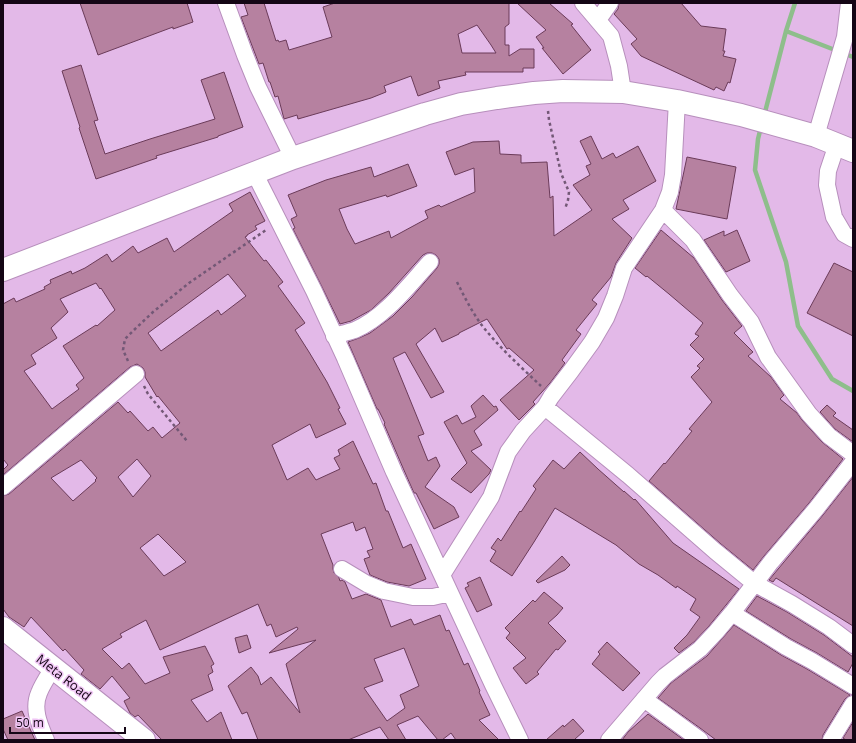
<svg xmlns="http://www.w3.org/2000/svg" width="856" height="743" font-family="'Open Sans',sans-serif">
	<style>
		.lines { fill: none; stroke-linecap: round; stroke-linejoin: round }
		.stream { stroke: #8ebe8b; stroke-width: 4.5 }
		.building { fill: #b681a0; stroke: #6b3b59; fill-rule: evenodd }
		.street-casing { stroke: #b78fbc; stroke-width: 18 }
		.secondary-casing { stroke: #b78fbc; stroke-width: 24 }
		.path { stroke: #735876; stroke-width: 2.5; stroke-dasharray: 3 3; stroke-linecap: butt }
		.street { stroke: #fff; stroke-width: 16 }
		.secondary { stroke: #fff; stroke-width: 22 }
		.labels { text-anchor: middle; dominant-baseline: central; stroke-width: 3; stroke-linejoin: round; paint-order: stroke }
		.street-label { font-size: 13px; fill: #140615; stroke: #f0c6f5 }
	</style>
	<rect width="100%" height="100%" fill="#e3b9e8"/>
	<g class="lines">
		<path class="stream" d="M786,31L853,57
			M764,116L786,31L795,3
			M761,127L758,139L755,170L786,262L798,326L832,379L853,391"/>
	</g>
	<path class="building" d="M80,3H187L193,22L173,29V27L98,55Z
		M244,3H264L276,41L278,40L279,42L286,40L289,50L332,37L323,7L335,3H509V24L505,27V45H509V56L520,49H534V68H523V72H465L466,75L438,81L440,88L418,96L411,76L384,86L386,92L371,98L298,119L297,115L284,119L278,96L275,97L270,82H269L263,63L259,64L241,17L248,15ZM477,25L491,45L496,53H462L458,34Z
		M517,3H549L573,24L571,25L591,50L563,74L542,48H544L536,37L546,30Z
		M619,3H681L701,26L726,29L723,51H725L723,56L736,59L730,83L728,82L724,91L716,87L714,90L641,56L631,44L637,39L614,14L618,9Z
		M81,65L98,120L94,121L105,154L150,139L215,119L201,80L224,72L243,127L218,136V137L156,156L157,158L96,179L79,128L80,127L62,71Z
		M591,136L602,159L613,153L616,158L638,146L656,181L623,200L629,209L612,219L632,238L616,263L611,277L592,300L597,304L576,330L581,334L562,360L565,363L550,383L533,402L535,404L519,420L500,400L534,370L509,348L507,349L487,319L459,333V334L442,342L435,328L416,344L444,392L431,398L405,352L393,358L424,434L418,436L428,461L436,457L440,466L425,487L454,507L459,517L434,529L416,493H414L403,468L384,424L385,423L378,409H377L348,342L359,338L370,333L393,316L412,297L437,268L439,264V259L436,255L432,253H427L423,255L389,293L371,310L351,321L340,324L322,287L293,229L295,228L291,219L297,216L288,195L326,180L371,167L374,177L408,164L417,186L387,197L386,195L339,209L347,229L355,244L389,231L391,238L428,218L425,211L439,205L441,207L475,192L474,168L455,175L446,152L473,142L499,141L500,154L521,155V163L547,162L550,198L553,196L554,236L592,210L573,185L590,175L586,166L591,164L580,141Z
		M687,157L736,167L727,219L676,209Z
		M250,192L265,221L255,226L257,229L247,235V236L245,237L264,261L266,260L283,282L278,286L305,323L295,330L309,352L327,382L340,408L338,409L346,424L316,438L310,424L272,445L287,480L308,468L316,480L340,469L334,458L340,455L338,450L353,441L373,484L376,483L386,511H388L403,548L411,544L426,579L409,586L387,582L370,575L364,559L370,557L367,551L373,549L365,527L356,531L353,522L321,534L333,565V569L334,573L339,578L340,581L342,580L345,582L352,599L366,594L381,600L391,627L411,619L414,625L440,615L446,631L449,630L464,665L468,663L480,691L479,692L490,715L479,720L499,740H456L451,733L442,740H438L418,716L397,725L406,740H389L380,727L348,740H258L247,712L242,714L228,686L251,667L258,676L261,685L271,677L300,713L286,664L316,640L269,653L298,629L297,627L276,637L271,624L267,626L258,604L160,650L146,620L120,634L122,637L102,649L122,669L129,663L145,684L170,673L163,657L205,646L214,664L211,666L213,672L208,675L213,690L191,700L207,722L221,712L232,740H162L138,715L135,717L130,713L124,701L130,698L112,676L100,689L81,674L84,670L65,649L63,651L31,617L24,627L9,617L3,609V496L9,494L118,402L128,413L130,411L148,431L153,427L162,438L180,423L158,396L157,397L145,377V372L143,368L137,364L130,367L3,475V470L8,465L3,459V304L14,298L16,302L45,289L44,287L51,283L50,280L71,271L72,274L85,268L107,254L112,262L133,246L138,253L167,238L174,252L233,211L229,204ZM228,274L246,296L221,315L218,310L161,351L148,333ZM96,283L100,289L101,288L115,310L97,326L96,325L63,346L84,378L76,385L79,389L52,409L24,371L36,364L31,355L57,338L51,328L68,312L60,299ZM137,459L151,476L133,497L118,477ZM81,460L97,478L95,480L96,481L73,501L51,478ZM158,534L186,562L164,576L140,548ZM404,648L419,686L400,695L405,708L387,721L364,688L383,681L374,659Z
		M661,230L694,258L722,300L742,326L734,333L753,352L748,356L771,377L784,395L780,399L797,413L802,420L822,442L843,459L809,503L764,556L753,570L721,544L649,481L664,463L665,464L692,431L689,429L712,402L691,377L700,368L697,366L704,359L690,345L699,336L695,334L703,323L669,294L647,276L646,277L635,268Z
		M737,230L750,261L726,272L704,240L724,231V236Z
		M834,263L853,272V336L807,313Z
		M483,395L494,407L496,406L498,410L474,431L482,445L471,451L491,470L489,474L471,493L451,479L467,463L444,422L457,415L462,424L476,417L471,406Z
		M827,405L836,413L833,416L853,430V442L835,429L820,412Z
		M580,452L598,469L624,492V491L634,500L635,499L673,543L739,589L709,626L694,642L679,653L674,648L687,635L700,617L690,610L696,599L677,586L676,588L658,575L639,564L616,545L555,508L534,542L512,576L490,561L496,551L491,548L498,538L501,541L520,511L521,512L536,489L533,486L553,460L564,469Z
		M853,477V626L776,578L773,582L769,580L823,515Z
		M562,556L570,565L565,570L538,583L536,581Z
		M480,577L492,605L477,612L465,588L469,586L467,583Z
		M544,592L563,608L557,615L548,623L566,641L558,650L556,649L537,672L539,674L526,684L513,668L526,658L506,638L510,633L505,628L533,600L535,602Z
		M757,596L787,612L824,635L853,657V663L848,672L817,653L791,639L746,611Z
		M734,625L781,655L807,669L850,695L845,699L823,735L822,740H716L700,728L658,698L671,683L707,656Z
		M247,635L251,648L239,653L235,638Z
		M607,642L640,673L623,691L592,664L600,654L598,652Z
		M22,711L35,740H8L3,729V719Z
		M648,714L684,740H622L628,732Z
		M573,719L584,731L575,739V740H546L563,725L564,727Z
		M853,722V740H846L843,738Z"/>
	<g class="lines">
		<defs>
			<path id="street" d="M226,3L245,55L258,87L293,158
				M583,3L611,36L619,66L623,92
				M598,20L610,3
				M816,136L845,37L849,3
				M837,144L828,171L827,185L834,217L844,234L853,239
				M254,172L314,291L345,358L394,472L493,685L520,740
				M663,210L693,240L730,295L751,322L768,357L809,414L829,436L853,454
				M334,336C341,334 349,332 355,330C385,317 409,285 430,262
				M545,407L628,475L715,551L754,583L792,604L829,627L853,645
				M3,487L136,374
				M342,569L367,584L384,591L413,597H433L450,593
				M442,575L491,497L508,452L523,431L545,407L551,397L571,371L592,342L606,318L615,296L624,268L663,210L670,192L673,175L677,101
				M732,613L786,647L812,661L853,686
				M644,699L700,740
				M46,740C40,726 32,709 39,693C42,685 48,676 53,668
				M609,740L658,683L665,676L700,649L716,632L732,613L771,562L816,509L853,462
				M831,740L853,704"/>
			<path id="secondary" d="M3,270L293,158L425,114L461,104L497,98L534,93L563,91L623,92L677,101L741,115L816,136L853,151
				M3,628L144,740"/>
		</defs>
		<use href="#street" class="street-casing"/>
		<use href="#secondary" class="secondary-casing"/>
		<path class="path" d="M548,111L549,120L561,173L569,192L568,200L565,209
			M457,282C465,298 473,314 484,328C501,349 522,368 541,386
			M128,361L123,350L125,339L135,329L153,312L189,283L266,230
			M144,386L148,394L187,441"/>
		<use href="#street" class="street"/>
		<use href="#secondary" class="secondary"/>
	</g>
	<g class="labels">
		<g class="street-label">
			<text transform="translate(64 677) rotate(38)">Meta Road</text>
		</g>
	</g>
	<rect width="856" height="743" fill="none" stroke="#140615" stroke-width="8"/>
	<path d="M10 727v6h115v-6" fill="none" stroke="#140615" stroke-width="2"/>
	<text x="16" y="727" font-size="12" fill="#140615" stroke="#f0c6f5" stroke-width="3" paint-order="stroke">50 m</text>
</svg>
